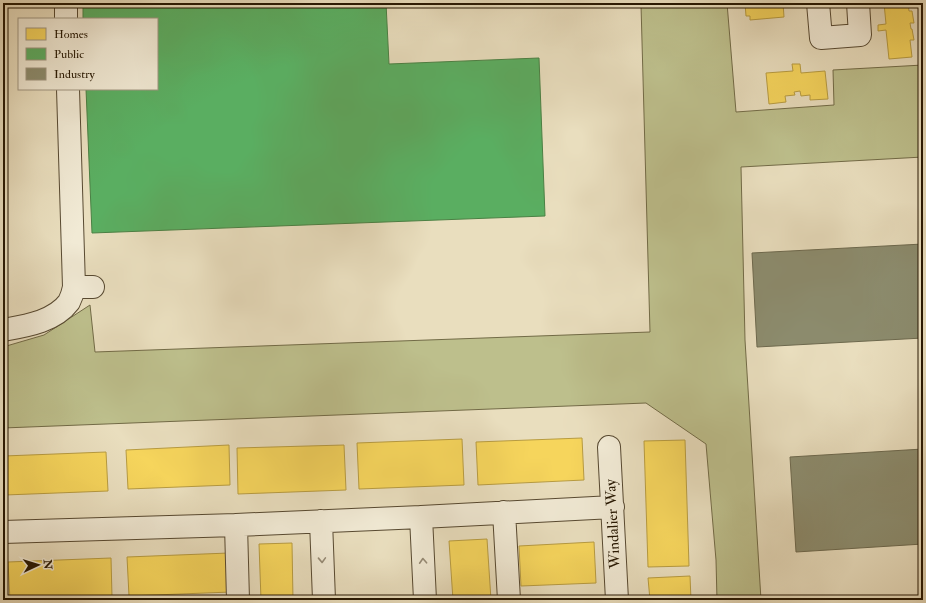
<svg xmlns="http://www.w3.org/2000/svg" width="926" height="603" font-family="'IM FELL Double Pica',serif">
	<style>
		.green { fill: #bdbf8c; stroke: #726b47 }
		.homes { fill: #f6d55c; stroke: #b89c41 }
		.public { fill: #5aae61; stroke: #4a8144 }
		.industry { fill: #8c8c6e; stroke: #6d694e }
		.lines { fill: none; stroke-linecap: round; stroke-linejoin: round }
		.minor-casing { stroke: #574931; stroke-width: 24 }
		.minor { stroke: #f1ead5; stroke-width: 22 }
		.oneway { stroke: #968b76 }
		.labels { text-anchor: middle; dominant-baseline: central; stroke-width: 4; stroke-linejoin: round; paint-order: stroke }
		.street-label { font-size: 15px; fill: #261702; stroke: #f1ead5 }
	</style>
	<rect width="100%" height="100%" fill="#e9debe"/>
	<filter id="stains"><feTurbulence type="fractalNoise" baseFrequency=".005" numOctaves="4"/><feColorMatrix values="0 0 0 0 .2 0 0 0 0 .09 0 0 0 0 .02 0 0 0 .5 -.17"/></filter>
	<radialGradient id="worn" r=".72"><stop offset=".6" stop-color="#630" stop-opacity="0"/><stop offset="1" stop-color="#630" stop-opacity=".3"/></radialGradient>
	<path class="green" d="M640,3H727L736,112L834,105L833,70L923,65V157L741,167L745,340L761,600H717L716,560L706,444L646,403L3,428V347L44,335L90,305L95,352L650,332L641,5Z"/>
	<path class="homes" d="M745,3H783L784,17L750,20V16H746Z
		M884,3H908L909,11H912L914,23H910L911,29H912L914,40H910L912,57L889,59L886,30L878,31V25L886,24Z
		M792,64H800L801,73L825,71L828,99L810,100V95L801,96L800,91L794,92L795,95L785,96L786,102L769,104L766,73L793,71Z
		M582,438L584,480L478,485L476,442Z
		M462,439L464,485L359,489L357,443Z
		M685,440L689,566L648,567L644,441Z
		M229,445L230,485L128,489L126,450Z
		M344,445L346,490L238,494L237,448Z
		M106,452L108,491L5,495L4,456Z
		M487,539L491,600H453L449,541Z
		M594,542L596,583L521,586L519,546Z
		M292,543L293,600H261L259,544Z
		M229,553L231,592L129,596L127,557Z
		M111,558L112,597L51,600H10L8,562Z
		M690,576L691,600H650L648,578Z"/>
	<path class="public" d="M83,3H386L389,64L539,58L545,216L92,233L86,89H157V19H83Z"/>
	<path class="industry" d="M923,244V338L757,347L752,253Z
		M923,449V544L796,552L790,457Z"/>
	<g class="lines">
		<defs>
			<path id="minor" d="M66,3V19
				M818,3L821,38L860,35L858,3
				M74,287H93
				M3,330C25,326 54,322 69,302C71,298 73,292 74,287L68,89
				M609,447L617,600
				M504,512L509,600
				M421,517L425,600
				M321,521L324,600
				M236,525L421,517L613,507
				M3,532L236,525L238,600"/>
		</defs>
		<use href="#minor" class="minor-casing"/>
		<use href="#minor" class="minor"/>
	</g>
	<defs><path id="oneway-chevron" d="M-2-3.5L2.5 0L-2 3.5" fill="none" stroke-width="1.6" stroke-linecap="round" stroke-linejoin="round"/></defs>
	<g class="oneway">
		<use href="#oneway-chevron" transform="translate(322 560) rotate(88)"/>
		<use href="#oneway-chevron" transform="translate(423 561) rotate(-93)"/>
	</g>
	<g class="labels">
		<g class="street-label">
			<text transform="translate(613 524) rotate(-93)">Windalier Way</text>
		</g>
	</g>
	<rect width="926" height="603" fill="none" stroke="#e9debe" stroke-width="16"/>
	<rect x="4" y="4" width="918" height="595" fill="none" stroke="#261702" stroke-width="2"/>
	<rect x="8" y="8" width="910" height="587" fill="none" stroke="#261702"/>
	<rect x="18" y="18" width="140" height="72" fill="#f1ead5" stroke="#a09681"/>
	<rect x="26" y="28" width="20" height="12" fill="#f6d55c" stroke="#a09681"/>
	<text x="54" y="38" font-size="12" fill="#261702">Homes</text>
	<rect x="26" y="48" width="20" height="12" fill="#5aae61" stroke="#a09681"/>
	<text x="54" y="58" font-size="12" fill="#261702">Public</text>
	<rect x="26" y="68" width="20" height="12" fill="#8c8c6e" stroke="#a09681"/>
	<text x="54" y="78" font-size="12" fill="#261702">Industry</text>
	<g transform="translate(38 565) rotate(86)" stroke="#f1ead5" stroke-width="3" paint-order="stroke">
	<path d="M0-3L7 15L0 10L-7 15Z" fill="#261702"/>
	<text y="-6" font-size="11" font-weight="bold" text-anchor="middle" fill="#261702">N</text>
	</g>
	<rect width="100%" height="100%" filter="url(#stains)"/>
	<rect width="100%" height="100%" fill="url(#worn)"/>
</svg>
